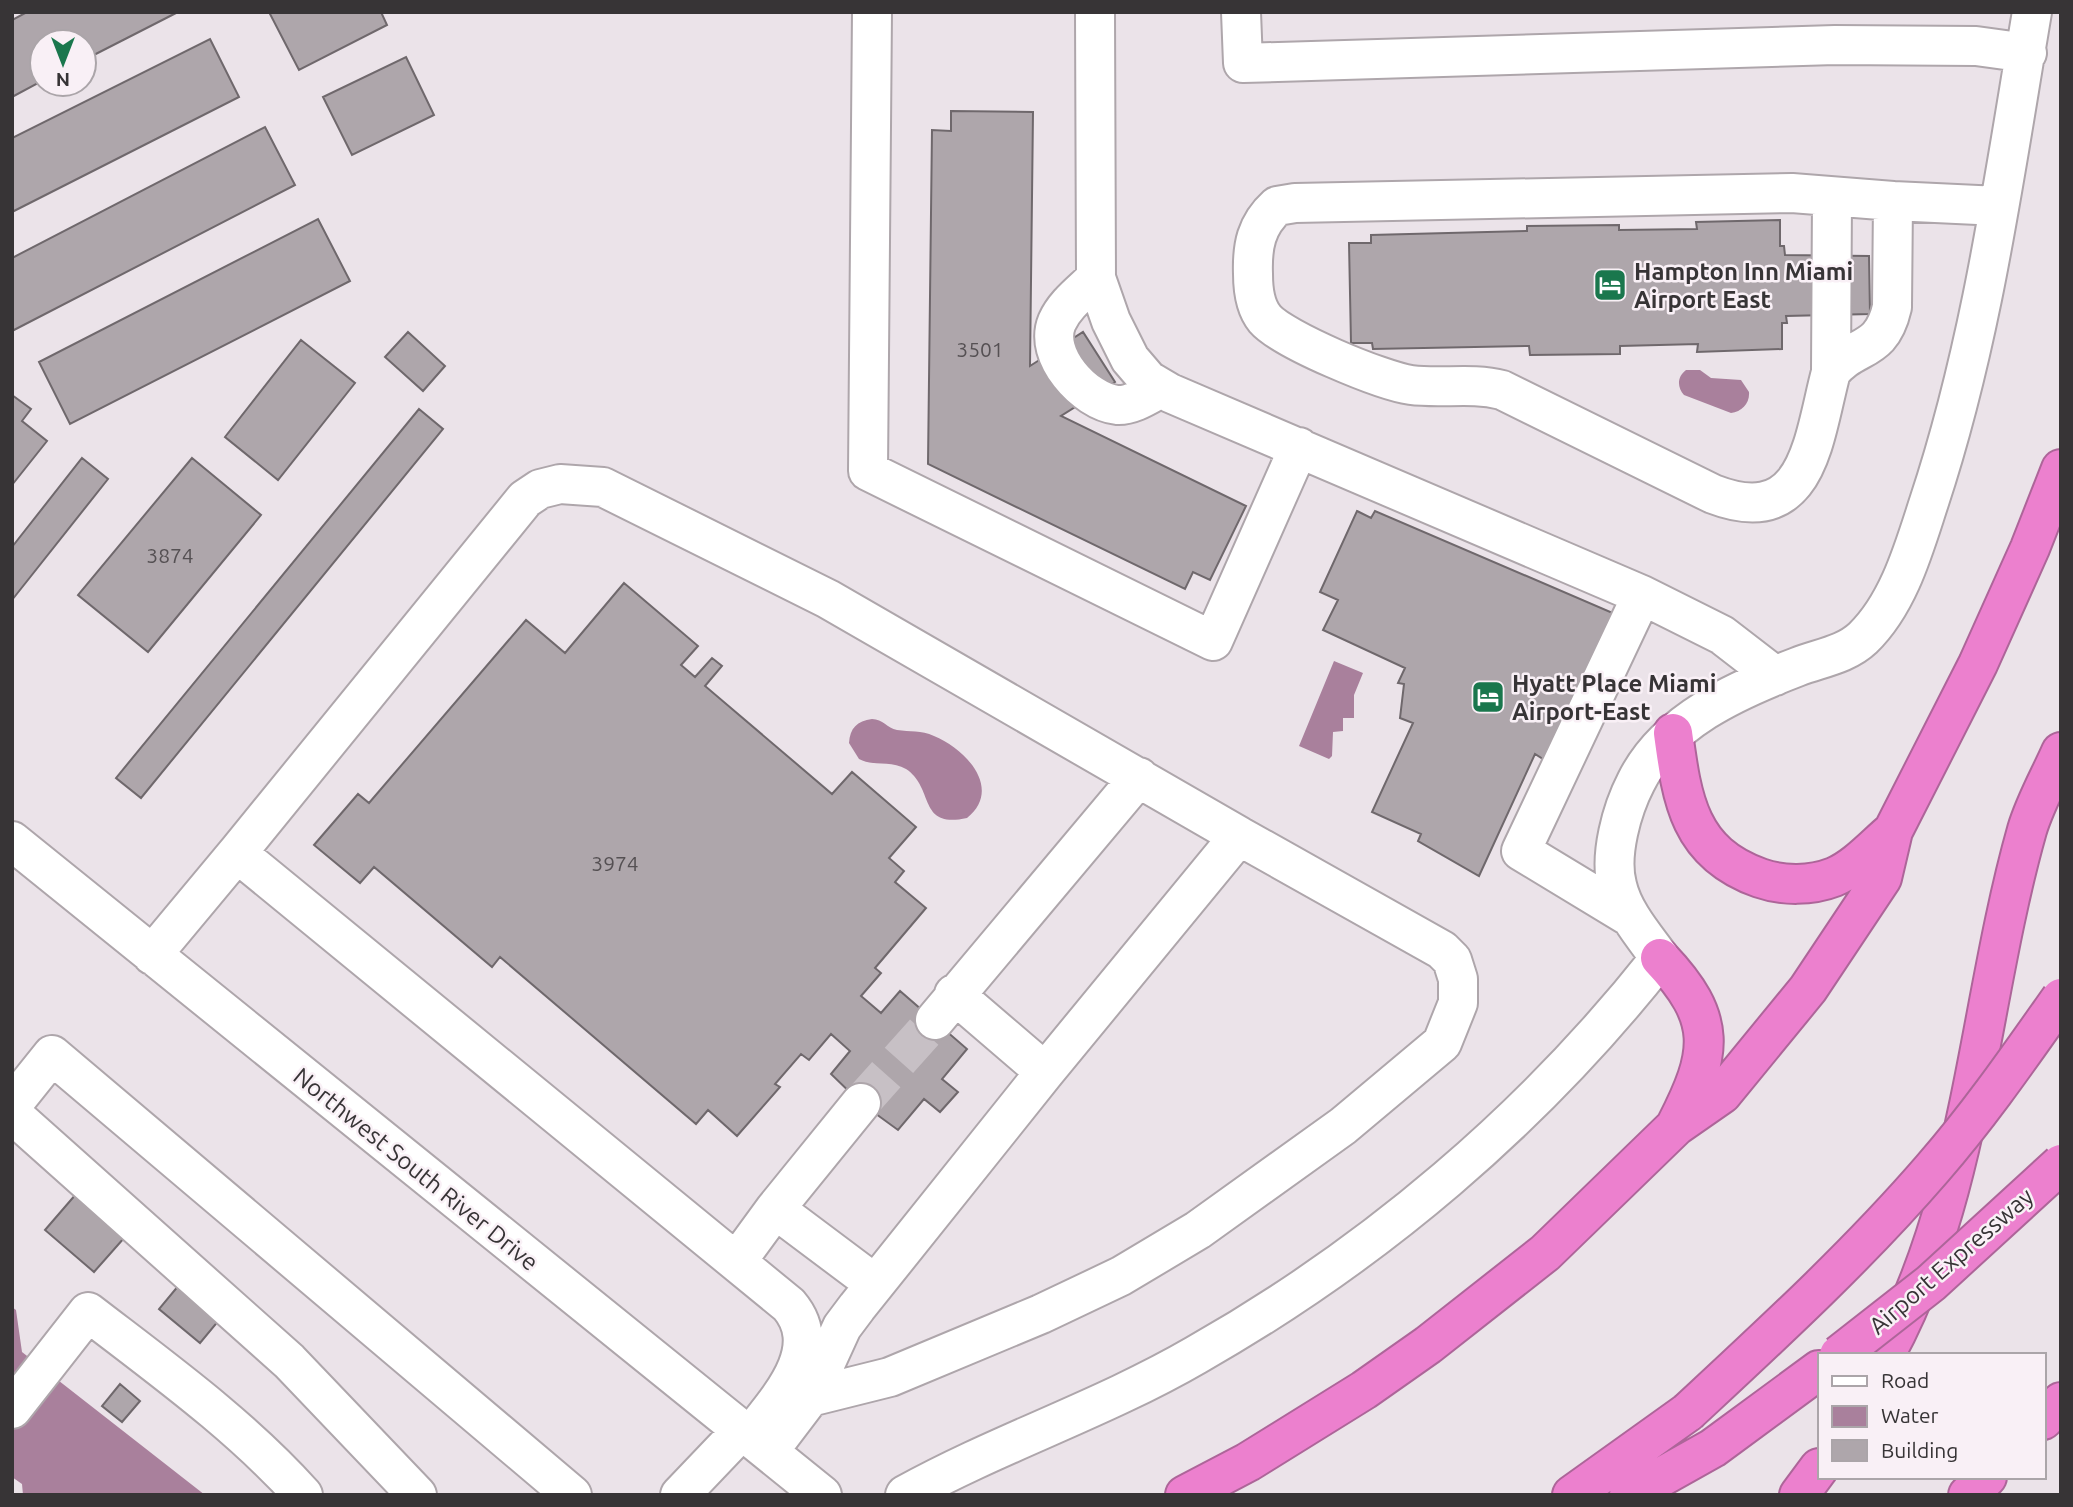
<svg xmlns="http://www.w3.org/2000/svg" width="2073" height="1507" font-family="Ubuntu,sans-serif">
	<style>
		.water { fill: #a9809c }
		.building { fill: #aea6ab; stroke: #6f686c; stroke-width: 2 }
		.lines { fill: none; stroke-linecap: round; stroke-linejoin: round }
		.minor-tunnel { stroke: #c7c0c5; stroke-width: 38; stroke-dasharray: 38 19; stroke-linecap: butt }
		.minor-casing { stroke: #aea6ab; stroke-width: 42 }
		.highway-casing { stroke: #ad6599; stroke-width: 42 }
		.minor { stroke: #fff; stroke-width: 38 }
		.highway { stroke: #ec80ce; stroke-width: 38 }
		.highway-bridge-casing { stroke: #ad6599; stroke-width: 42; stroke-linecap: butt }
		.highway-bridge { stroke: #ec80ce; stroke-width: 38 }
		.labels { text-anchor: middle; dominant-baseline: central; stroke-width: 5; stroke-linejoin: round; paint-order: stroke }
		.number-label { font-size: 21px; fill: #555053 }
		.poi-label { font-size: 24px; font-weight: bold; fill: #373436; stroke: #f9f0f6; text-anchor: start }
		.street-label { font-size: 24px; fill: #373436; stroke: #f9f0f6 }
	</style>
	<rect width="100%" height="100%" fill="#ebe3e9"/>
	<path class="water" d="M1686,370H1700L1711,378L1741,380L1749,392C1750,403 1742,412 1731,413L1684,395C1677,387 1677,377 1686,370Z
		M1334,661L1363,673L1354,695V718H1343V731L1333,732L1332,756L1329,759L1299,746Z
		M872,719C883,719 887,728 897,730C910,732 921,730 934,736C966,749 1003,789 967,818C917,829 935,788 906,769C891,760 873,767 859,759L849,743C850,728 857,721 872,719Z
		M12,1307L16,1310L22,1352L205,1495H23L22,1484L12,1477Z"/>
	<path class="building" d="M27,12H178L84,60V42H42V81L12,97V20Z
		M269,12H381L387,25L299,70Z
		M210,39L239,97L12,212V138Z
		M406,57L434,115L352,155L323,97Z
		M951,111L1033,112L1030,366L1083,332L1115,382L1061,416L1246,506L1210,580L1193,572L1185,589L928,464L932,130L951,131Z
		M265,127L295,185L12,331V258Z
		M318,219L350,281L70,424L39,362Z
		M1780,220V246H1784L1785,255L1869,256L1870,314L1786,316L1787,323H1782V349L1697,352L1698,344L1620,346V354L1530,355L1529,346L1373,349L1372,343H1351L1349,243H1371V235L1527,231V226L1619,225V230L1697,229L1696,222Z
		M408,332L445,366L423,391L385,357Z
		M301,340L355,383L278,480L225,437Z
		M12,395L31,409L22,421L47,441L12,485Z
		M419,409L443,429L141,798L116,778Z
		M82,458L108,479L12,600V547Z
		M192,458L261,515L148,652L78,595Z
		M1357,511L1371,518L1375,511L1615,614L1543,759L1535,754L1479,876L1418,841L1421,834L1372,812L1413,723L1400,718L1404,684L1398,683L1405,668L1323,630L1338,600L1320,592Z
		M624,583L698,646L681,665L695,677L712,658L722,666L705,686L832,794L852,772L916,827L889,858L904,871L895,882L926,908L875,968L881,973L861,996L881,1013L900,991L967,1049L942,1079L958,1092L940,1112L924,1099L898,1130L861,1103L831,1074L850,1051L831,1034L809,1060L801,1054L775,1084L780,1087L737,1136L708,1110L696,1124L500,957L492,967L374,867L360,883L314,845L358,794L369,803L526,620L565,653Z
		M83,1186L132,1229L94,1272L45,1230Z
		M179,1285L220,1319L200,1343L159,1309Z
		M120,1384L140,1401L122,1422L102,1406Z"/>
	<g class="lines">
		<path class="minor-tunnel" d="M861,1103L935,1020"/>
		<defs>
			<path id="minor" d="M872,12L868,471L1213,641L1299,447
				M1095,12L1096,278L1111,321L1130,359L1148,380L1170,393L1642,595L1722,635L1775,676
				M1241,12L1243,63L1835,45L1976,46L2027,53
				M1893,201L1792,193L1295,203L1277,206C1256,225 1252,246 1253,274C1253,289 1255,307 1265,319C1283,340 1382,381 1411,385C1442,389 1471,382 1502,390L1713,494C1809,531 1813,439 1831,372C1855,342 1881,355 1892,307L1893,201L1999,206
				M1096,278C1082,292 1065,304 1057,322C1043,355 1084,401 1117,405C1132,406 1148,395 1161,388
				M1831,372L1832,198
				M12,841L822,1495
				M1630,917L1521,851L1642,595
				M152,955L237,853
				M954,994L1045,1072
				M935,1020L1139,777
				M861,1103L775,1209L875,1284
				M12,1105L52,1055L572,1495
				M12,1114L289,1361L417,1495
				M737,1261L775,1209
				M810,1397L890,1377L1041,1314L1121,1276L1198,1230L1343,1126L1442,1043L1458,1003V979L1452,960L1442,950L1239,836
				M12,1409L88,1312C162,1369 240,1425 303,1495
				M750,1436C777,1401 827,1350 789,1305L237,853L525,499L540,489L560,484L603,487L828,599L1239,836L1045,1072L857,1307L842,1327L810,1397L769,1451
				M680,1495L742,1430
				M905,1495C999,1443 1103,1409 1196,1355C1374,1254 1533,1119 1660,958C1644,936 1623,912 1617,885C1609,855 1622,809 1636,782C1666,721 1737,690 1797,667C1820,658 1845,655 1863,638C1899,603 1914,548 1929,502C1982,342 2004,177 2032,12"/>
			<path id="highway" d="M1673,733C1682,800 1689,853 1760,878C1783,886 1811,886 1834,877C1856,868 1875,846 1893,831
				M1660,958C1718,1019 1713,1053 1676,1125
				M1885,1355C1973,1194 1978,1003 2027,830C2035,803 2050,777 2061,752
				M2043,1420L2061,1402
				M1185,1495L1248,1462L1364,1390L1428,1345L1545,1253L1676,1126L1722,1094L1808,989L1882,878L1893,831L1978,664L2030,548L2061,469
				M1572,1495L1688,1412
				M1629,1495L1713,1448L1819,1370
				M1799,1495L1819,1468
				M1968,1495L1987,1477"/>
		</defs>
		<use href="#minor" class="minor-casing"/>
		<use href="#highway" class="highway-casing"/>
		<use href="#minor" class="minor"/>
		<use href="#highway" class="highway"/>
		<defs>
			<path id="highway-bridge" d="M1839,1355L1931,1283L2061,1164
				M1688,1412C1773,1333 1858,1255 1933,1168C1980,1114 2020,1056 2061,998"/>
		</defs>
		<use href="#highway-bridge" class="highway-bridge-casing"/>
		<use href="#highway-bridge" class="highway-bridge"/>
	</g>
	<defs>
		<symbol id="hotel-square" viewBox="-11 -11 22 22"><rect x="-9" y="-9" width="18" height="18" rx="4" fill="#1a774d" stroke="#f9f0f6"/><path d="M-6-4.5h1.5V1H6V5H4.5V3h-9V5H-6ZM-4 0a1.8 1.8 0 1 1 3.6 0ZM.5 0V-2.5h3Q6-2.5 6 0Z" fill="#fff"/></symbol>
	</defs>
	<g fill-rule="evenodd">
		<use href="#hotel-square" x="1591" y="266" width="38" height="38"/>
		<use href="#hotel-square" x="1469" y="678" width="38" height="38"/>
	</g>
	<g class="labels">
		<g class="number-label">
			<text x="980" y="349">3501</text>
			<text x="170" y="555">3874</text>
			<text x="615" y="863">3974</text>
		</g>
		<g class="poi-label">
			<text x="1634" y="271">Hampton Inn Miami<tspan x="1634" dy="28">Airport East</tspan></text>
			<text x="1512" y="683">Hyatt Place Miami<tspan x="1512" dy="28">Airport-East</tspan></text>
		</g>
		<g class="street-label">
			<text transform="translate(416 1169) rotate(39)">Northwest South River Drive</text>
			<text transform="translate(1951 1261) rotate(-41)">Airport Expressway</text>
		</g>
	</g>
	<rect width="2073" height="1507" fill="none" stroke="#373436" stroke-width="28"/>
	<rect x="1818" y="1353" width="228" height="126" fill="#f9f0f6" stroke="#aba5a9" stroke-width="2"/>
	<rect x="1832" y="1376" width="35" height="10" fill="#ffffff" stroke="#aba5a9" stroke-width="2"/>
	<text x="1881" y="1388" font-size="21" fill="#373436">Road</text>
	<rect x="1832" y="1406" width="35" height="21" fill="#a9809c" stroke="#aba5a9" stroke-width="2"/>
	<text x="1881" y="1423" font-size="21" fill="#373436">Water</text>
	<rect x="1832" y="1440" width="35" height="21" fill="#aea6ab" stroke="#aba5a9" stroke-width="2"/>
	<text x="1881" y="1458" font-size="21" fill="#373436">Building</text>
	<g transform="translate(63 63) rotate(180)"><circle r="33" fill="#f9f0f6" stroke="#aba5a9" stroke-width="2"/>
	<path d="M0-5L12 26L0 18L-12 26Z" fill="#1a774d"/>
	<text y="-10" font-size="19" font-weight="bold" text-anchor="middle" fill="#373436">N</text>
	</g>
</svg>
